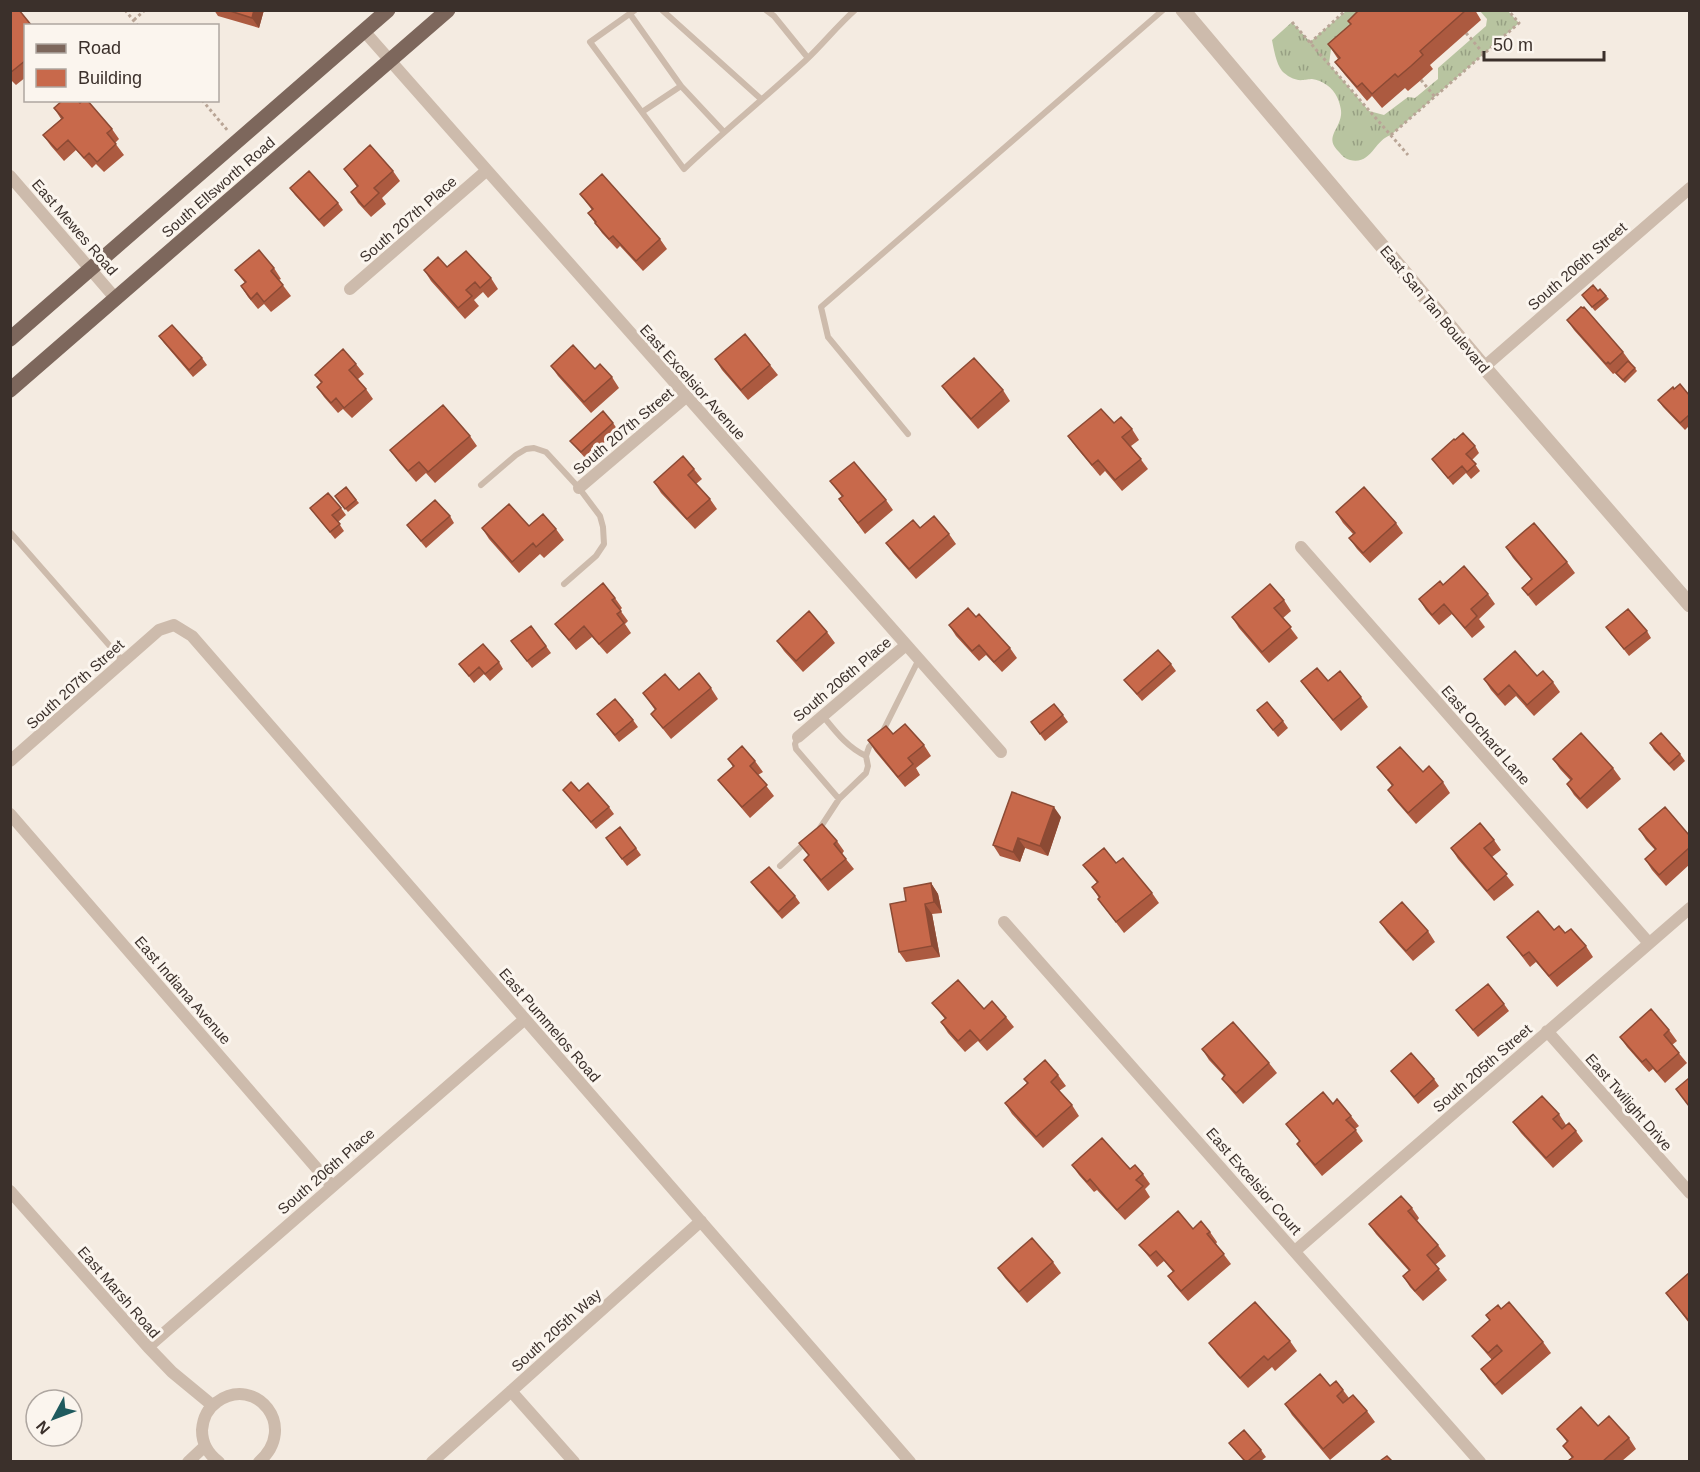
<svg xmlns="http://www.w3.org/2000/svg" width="1700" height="1472" font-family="Helvetica,sans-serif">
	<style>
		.grass { fill: url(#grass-tufts) }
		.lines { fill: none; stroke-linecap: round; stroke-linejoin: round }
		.path { stroke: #b9a596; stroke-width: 3; stroke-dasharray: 3 3; stroke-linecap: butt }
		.service { stroke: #cdbbac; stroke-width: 6 }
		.minor { stroke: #cdbbac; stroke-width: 12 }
		.tertiary { stroke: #cdbbac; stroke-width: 15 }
		.primary { stroke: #7d675c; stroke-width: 15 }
		.wall { fill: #ac5a40 }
		.shaded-wall { fill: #8c4a34 }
		.building { fill: #c8694b; stroke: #8c4a34; stroke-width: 1.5 }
		.labels { text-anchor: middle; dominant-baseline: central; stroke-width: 6; stroke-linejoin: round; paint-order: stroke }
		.street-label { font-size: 15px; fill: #3b302b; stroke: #fbf5ee }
	</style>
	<defs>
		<pattern id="grass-tufts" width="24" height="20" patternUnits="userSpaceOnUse" patternTransform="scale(1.5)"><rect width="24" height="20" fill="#b8c4a0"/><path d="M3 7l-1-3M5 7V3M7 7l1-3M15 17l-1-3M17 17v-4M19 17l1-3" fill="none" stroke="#97a083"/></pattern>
	</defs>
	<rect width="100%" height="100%" fill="#f4ebe1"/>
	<path class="grass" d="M1346,11H1364L1353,29L1331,49L1329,64L1369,111L1384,115L1408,97L1415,98L1438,79V68L1486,26L1487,19L1480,11H1508L1519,23L1391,135C1374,140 1372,165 1350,160C1346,159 1342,156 1339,152C1324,137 1339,131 1341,115C1342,110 1339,101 1337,97C1333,88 1322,80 1312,79C1310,79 1304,80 1303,80C1295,81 1287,76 1282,71C1276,63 1274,50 1272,40L1292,22L1310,42Z"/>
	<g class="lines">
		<path class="path" d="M125,10L138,26
			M134,20L145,10
			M1292,22L1408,155
			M1466,33L1484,54
			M1310,43L1346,10
			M1421,80L1435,97
			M202,100L228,131
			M1391,135L1519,23L1508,10"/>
		<path class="service" d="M635,10L590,42L684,169C724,131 766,97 806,60C823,44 837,26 855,10
			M662,10L761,99
			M766,10L774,16L808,58
			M630,14L681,86L724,132
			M642,112L681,86
			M908,434L828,337L821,307L1163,10
			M481,485L516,455L526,449L534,448L546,452L579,488L600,516L603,527L604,544L596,556L564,584
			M10,532L123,661
			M823,716C836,732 847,747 866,756
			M883,731L919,659
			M798,737L795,744L796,749L839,799
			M820,828L839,799L866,773L868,766L866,756L869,747L876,739
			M780,866L806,842"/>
		<path class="minor" d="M364,31L1001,752
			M10,176L116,299
			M350,289L486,171
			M1484,367L1690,188
			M579,488L686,397
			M1301,547L1648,942
			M798,737L906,645
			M10,761L159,630L174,625L192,636L910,1462
			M10,814L332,1186
			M1004,922L1480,1462
			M1547,1031L1690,1193
			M10,1191L148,1347L172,1372L212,1405
			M1295,1251L1690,908
			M148,1347L525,1019
			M511,1391L574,1462
			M188,1462L205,1446
			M219,1462C208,1454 202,1443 202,1430C203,1418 208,1408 217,1402C256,1374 299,1427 259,1462
			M432,1462L701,1221"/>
		<path class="tertiary" d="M1183,10L1484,367L1690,605"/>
		<path class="primary" d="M10,339L388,10
			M10,390L448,10"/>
	</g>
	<path class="wall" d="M10,10L26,26V77L16,85L10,79Z
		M214,10H264L259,28L218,16Z
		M1359,10H1475L1481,20L1430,65L1433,69L1421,80L1408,91L1405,88L1382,108L1372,96L1367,101L1345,75L1335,62L1338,59L1328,44L1351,25L1348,21Z
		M80,103L112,129L119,139L115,143L124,155L104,172L96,164L92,168L76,150L64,161L51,146L43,135L61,119L54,108Z
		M344,169L393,171L400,181L382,198L386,204L371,217L358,203L351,192L357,187Z
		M290,188L338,203L343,210L324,227L295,195Z
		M580,194L660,239L667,249L643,271L620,246L617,249L602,233L588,213L592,210Z
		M447,267L491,278L498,289L488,298L483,292L474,300L479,306L465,319L431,281L424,270Z
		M274,268L281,279L279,280L291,296L271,312L264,304L258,309L248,297L241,286L245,283L235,270Z
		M1600,289L1609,299L1595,311L1584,298Z
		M1567,320L1623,352L1637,371L1625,383L1615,373L1613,374L1574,330Z
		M159,336L202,358L207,365L193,377L164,343Z
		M715,359L770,365L778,375L748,400L722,370Z
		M356,364L364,374L358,379L366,389L373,399L352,418L343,409L338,413L324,397L317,387L321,383L315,375Z
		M551,366L595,369L612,377L619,388L591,413L558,376Z
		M942,386L1003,390L1010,401L978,429L950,397Z
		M1674,389L1689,395V394V426L1685,430L1663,407L1658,400Z
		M613,423L618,430L586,459L570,441Z
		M1114,423L1132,429L1139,440L1131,446L1148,469L1122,491L1105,471L1100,476L1076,447L1068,436Z
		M470,436L477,446L435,483L426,473L416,482L398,461L390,450Z
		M1455,440L1475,446L1479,453L1472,460L1480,471L1471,479L1466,473L1453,485L1432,459Z
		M694,469L702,479L696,484L710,499L717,509L695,529L661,493L654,482Z
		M830,481L886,500L893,510L865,534L839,499L842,497Z
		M346,487L359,503L348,512L335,496Z
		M310,508H341L346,515L338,522L344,531L335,539Z
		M1336,512L1396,523L1403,533L1370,563L1357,549L1349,538L1353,534L1343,523Z
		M450,516L454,523L426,548L407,525Z
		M529,526L556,529L564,540L544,558L540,554L519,573L489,539L482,528Z
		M920,528L949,534L956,544L916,579L893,553L886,543Z
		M1506,547L1567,562L1575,573L1536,606L1522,588L1531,579L1513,558Z
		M1443,585L1488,594L1495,604L1479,619L1485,627L1472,638L1452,614L1439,625L1426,610L1419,599Z
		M615,598L622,608L620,610L628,621L625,624L631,633L607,654L592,637L576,650L555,624Z
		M1284,600L1291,611L1283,618L1298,638L1269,663L1239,628L1232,617Z
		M976,617L1010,648L1017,658L1002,672L986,655L979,661L956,636L949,625Z
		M1606,627L1647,631L1651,638L1629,656Z
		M827,632L835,643L803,672L784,651L777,641Z
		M511,641L546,646L551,653L532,668Z
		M499,662L503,669L490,681L484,674L474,683L459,664Z
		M1171,664L1176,671L1142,701L1124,680Z
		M1537,676L1553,682L1560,692L1534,716L1516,696L1505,706L1491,690L1484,679Z
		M1301,681L1361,697L1368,707L1341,731L1309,692Z
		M711,688L718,699L671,739L651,714L655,710L643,693Z
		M1257,710L1283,721L1288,728L1278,737Z
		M597,714L633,720L638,727L619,742Z
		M1063,715L1068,722L1045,741L1031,722Z
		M893,734L924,745L931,756L916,768L920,775L905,787L875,751L868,740Z
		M1650,743L1680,754L1685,761L1674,771L1654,750Z
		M728,759L755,761L763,772L758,775L774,796L750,818L726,790L718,780L733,767Z
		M1553,759L1613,768L1621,779L1587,809L1574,795L1567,784L1571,781L1560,769Z
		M1377,767L1443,782L1450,793L1416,824L1395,800L1388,790L1392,786Z
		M563,790L609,807L614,814L596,829Z
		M1061,817L1048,856L1025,848L1020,862L1000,856L993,845Z
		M1639,829L1689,835V865L1666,886L1652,870L1645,859L1655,850L1646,840Z
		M606,838L636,848L641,855L627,866Z
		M1494,840L1501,850L1492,857L1514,885L1494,901L1458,859L1451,848Z
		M837,841L844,851L842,854L854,869L828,891L811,870L804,860L809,856L799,843Z
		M1116,863L1152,893L1159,903L1124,933L1098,899L1099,898L1092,887L1097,883L1083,865Z
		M751,882L795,896L800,903L782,919L756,889Z
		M931,883L938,894L942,913L932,914L940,957L906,962L899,952L906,901Z
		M1380,922L1428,931L1435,942L1413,961L1387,932Z
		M1554,930L1565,933L1586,946L1593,957L1557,987L1536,962L1530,967L1507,937Z
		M932,1003L984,1009L1006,1017L1014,1027L987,1051L978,1041L965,1052L948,1033L941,1022L945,1019Z
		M1504,1004L1509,1011L1478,1037L1456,1010Z
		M1669,1030L1677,1041L1672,1045L1687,1063L1665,1083L1653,1069L1649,1072L1627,1047L1620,1037Z
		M1202,1049L1269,1063L1277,1073L1243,1104L1230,1089L1222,1079L1224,1076L1209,1060Z
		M1391,1071L1434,1079L1439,1086L1418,1104Z
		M1058,1075L1066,1086L1059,1091L1072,1105L1079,1116L1043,1148L1012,1114L1005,1103L1027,1083L1024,1079Z
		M1333,1104L1351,1116L1359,1126L1355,1129L1363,1141L1322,1176L1304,1154L1297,1144L1299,1141L1286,1124Z
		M1559,1114L1566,1125L1576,1131L1583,1141L1553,1168L1521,1133L1513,1122Z
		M1072,1165L1130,1169L1143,1174L1150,1184L1145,1189L1150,1197L1125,1220L1097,1190L1094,1192L1079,1175Z
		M1412,1208L1419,1218L1417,1221L1438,1245L1446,1256L1435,1265L1447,1280L1423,1301L1410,1287L1403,1276L1409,1271L1376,1234L1369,1224Z
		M1193,1229L1210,1232L1217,1242L1216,1244L1231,1264L1188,1301L1175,1286L1168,1276L1173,1272L1164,1261L1157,1267L1139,1245Z
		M1053,1262L1061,1273L1027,1303L1005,1278L998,1268Z
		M1689,1273V1323L1666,1293Z
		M1501,1309L1543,1342L1551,1353L1502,1395L1488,1379L1481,1369L1492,1360L1480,1346L1472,1336L1490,1320L1486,1315Z
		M1290,1341L1297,1351L1275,1371L1272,1367L1248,1388L1217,1354L1209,1343Z
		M1330,1386L1343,1390L1349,1398L1367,1411L1375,1422L1330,1460L1292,1415L1285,1404Z
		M1598,1426L1629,1438L1636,1449L1622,1461H1568L1572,1458L1563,1446L1567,1442L1557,1429Z
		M1229,1443L1261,1450L1266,1457L1261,1461H1244Z"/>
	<path class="shaded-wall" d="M254,10H264L259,28L252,18Z
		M1054,807L1061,817L1048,856L1040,846Z
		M1018,838L1025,848L1020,862L1013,852Z
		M931,883L938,894L942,913L934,902Z
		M925,904L932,914L940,957L932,946Z"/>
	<path class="building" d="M10,10H19L32,26H26V60L10,73Z
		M227,10H254L252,18Z
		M1359,10H1466L1420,51L1423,55L1411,66L1398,77L1395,74L1372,94L1362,83L1357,87L1335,62L1340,58L1328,44L1351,24L1348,21Z
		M63,100H77L80,103L83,100H87L112,129L107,133L116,144L97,162L89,153L84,158L68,140L57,150L43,135L63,118L54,108Z
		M370,145L393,171L374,188L379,193L364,207L351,192L358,186L344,169Z
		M309,171L338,203L319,220L290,188Z
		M602,174L660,239L636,261L613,236L609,239L595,223L596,222L588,213L593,209L580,194Z
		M259,250L274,268L271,271L283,285L264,302L257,293L251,299L241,286L246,282L235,270Z
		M466,251L491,278L480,288L475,282L466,290L472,296L458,308L424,270L438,257L447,267Z
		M1593,285L1598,291L1600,289L1606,296L1592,307L1582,295Z
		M1581,307L1583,308L1584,307L1623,352L1610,364L1608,362L1606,364L1567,320Z
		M172,325L202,358L189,370L159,336Z
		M745,334L770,365L741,390L715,359Z
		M573,345L595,369L600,364L612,377L584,402L551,366Z
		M343,349L356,364L349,370L366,389L344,408L336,398L331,403L317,387L322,382L315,375Z
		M974,358L1003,390L971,419L942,386Z
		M1628,361L1635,368L1623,380L1616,373Z
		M1680,384L1689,395V394V415L1680,423L1658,400L1673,387L1674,389Z
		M443,405L470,436L428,472L419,462L408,471L390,450Z
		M1101,409L1114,423L1121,417L1132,429L1122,437L1141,459L1115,480L1098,460L1092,465L1068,436Z
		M603,411L613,423L581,452L570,441Z
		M1463,433L1475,446L1466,454L1476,464L1467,472L1462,466L1448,478L1432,459L1454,439L1455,440Z
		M683,456L694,469L688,475L710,499L687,519L654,482Z
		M854,462L886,500L858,523L839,499L843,496L830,481Z
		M346,487L356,500L345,509L335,496Z
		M1364,487L1396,523L1363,553L1349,538L1355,533L1336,512Z
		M328,493L341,508L332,515L340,524L330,532L310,508Z
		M435,500L450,516L421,541L407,525Z
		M509,504L529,526L543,514L556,529L536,547L533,543L512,562L482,528Z
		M934,516L949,534L909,569L886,543L913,520L920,528Z
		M1534,523L1567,562L1528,595L1522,588L1532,579L1506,547Z
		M1464,566L1488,594L1471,609L1477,616L1465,628L1444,604L1432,615L1419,599L1440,581L1443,585Z
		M603,583L615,598L612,600L621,611L617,614L624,623L599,644L584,626L569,640L555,624Z
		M1270,584L1284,600L1274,608L1291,627L1262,652L1232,617Z
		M968,608L976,617L979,614L1010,648L994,662L979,645L972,651L949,625Z
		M1628,609L1647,631L1624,649L1606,627Z
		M809,611L827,632L796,661L777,641Z
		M531,626L546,646L527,661L511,641Z
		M483,644L499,662L485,674L479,667L469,676L459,664Z
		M1158,650L1171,664L1137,694L1124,680Z
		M1515,651L1537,676L1543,671L1553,682L1527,705L1509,685L1498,695L1484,679Z
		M1317,668L1328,681L1340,671L1361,697L1333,720L1301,681Z
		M699,673L711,688L663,728L651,714L656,709L643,693L665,674L679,690Z
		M615,699L633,720L615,735L597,714Z
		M1267,702L1283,721L1273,730L1257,710Z
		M1054,704L1063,715L1040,734L1031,722Z
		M905,724L924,745L908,758L913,764L898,777L868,740L886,726L893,734Z
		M1581,733L1613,768L1580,799L1567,784L1572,779L1553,759Z
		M1661,733L1680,754L1669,764L1650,743Z
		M742,746L755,761L750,766L767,785L742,807L718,780L734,766L728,759Z
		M1400,747L1423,772L1429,766L1443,782L1408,813L1388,790L1393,785L1377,767Z
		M571,782L579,791L588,783L609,807L591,822L563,790Z
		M1012,792L1054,807L1040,846L1018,838L1013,852L993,845Z
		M1665,807L1689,835V848L1659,875L1645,859L1656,849L1639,829Z
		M1480,823L1494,840L1484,848L1507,874L1487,891L1451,848Z
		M822,824L837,841L834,844L846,859L821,880L804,860L809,855L799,843Z
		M620,827L636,848L622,859L606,838Z
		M1104,848L1116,863L1123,858L1152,893L1116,922L1098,899L1100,897L1092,887L1098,882L1083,865Z
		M769,867L795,896L778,912L751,882Z
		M931,883L934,902L925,904L932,946L899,952L890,904L906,901L904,888Z
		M1402,902L1428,931L1406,951L1380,922Z
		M1538,911L1554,930L1559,926L1565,933L1571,929L1586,946L1549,976L1529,952L1523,956L1507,937Z
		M958,980L984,1009L992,1001L1006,1017L980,1041L970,1030L958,1041L941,1022L946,1018L932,1003Z
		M1488,984L1504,1004L1473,1030L1456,1010Z
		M1651,1009L1669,1030L1664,1035L1679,1053L1657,1072L1646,1059L1642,1062L1620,1037Z
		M1233,1022L1269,1063L1236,1093L1222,1079L1225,1075L1202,1049Z
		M1411,1053L1434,1079L1414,1097L1391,1071Z
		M1045,1060L1058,1075L1051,1082L1072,1105L1036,1137L1005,1103L1028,1083L1024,1079Z
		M1689,1078V1106L1676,1089Z
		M1323,1092L1333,1104L1337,1099L1351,1116L1346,1120L1356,1130L1315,1165L1297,1144L1300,1141L1286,1124Z
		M1542,1096L1559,1114L1553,1119L1562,1129L1569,1123L1576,1131L1546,1158L1513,1122Z
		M1102,1138L1130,1169L1135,1165L1143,1174L1136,1180L1143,1186L1117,1210L1090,1179L1087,1182L1072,1165Z
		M1401,1196L1412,1208L1408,1211L1438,1245L1427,1255L1439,1269L1415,1291L1403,1276L1410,1270L1369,1224Z
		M1178,1211L1193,1229L1201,1221L1210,1232L1207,1234L1224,1254L1181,1291L1168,1276L1174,1271L1156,1251L1150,1256L1139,1245Z
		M1032,1238L1053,1262L1019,1292L998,1268Z
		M1689,1273V1321L1666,1293Z
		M1255,1302L1290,1341L1268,1360L1264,1356L1240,1378L1209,1343Z
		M1509,1302L1543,1342L1495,1385L1481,1369L1502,1351L1497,1345L1488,1353L1472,1336L1490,1320L1486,1315L1498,1305L1501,1309Z
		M1320,1374L1330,1386L1336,1381L1343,1390L1337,1396L1343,1403L1353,1395L1367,1411L1323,1449L1285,1404Z
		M1581,1407L1598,1426L1609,1416L1629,1438L1603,1461H1568L1573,1457L1563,1446L1568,1441L1557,1429Z
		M1244,1430L1261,1450L1248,1461H1245L1229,1443Z
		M1387,1456L1392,1461H1380Z"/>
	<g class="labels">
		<g class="street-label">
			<text transform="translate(218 187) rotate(-41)">South Ellsworth Road</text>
			<text transform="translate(408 219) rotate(-41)">South 207th Place</text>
			<text transform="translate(75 227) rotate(49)">East Mewes Road</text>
			<text transform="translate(1577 266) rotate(-41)">South 206th Street</text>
			<text transform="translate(1435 309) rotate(50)">East San Tan Boulevard</text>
			<text transform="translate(693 382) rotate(48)">East Excelsior Avenue</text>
			<text transform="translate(623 431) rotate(-40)">South 207th Street</text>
			<text transform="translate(842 679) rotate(-40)">South 206th Place</text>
			<text transform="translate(75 684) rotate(-42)">South 207th Street</text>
			<text transform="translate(1486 735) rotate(49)">East Orchard Lane</text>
			<text transform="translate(183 990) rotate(49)">East Indiana Avenue</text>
			<text transform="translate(550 1025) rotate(49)">East Pummelos Road</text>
			<text transform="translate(1482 1068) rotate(-41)">South 205th Street</text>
			<text transform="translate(1629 1102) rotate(49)">East Twilight Drive</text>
			<text transform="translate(326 1171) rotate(-41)">South 206th Place</text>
			<text transform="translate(1254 1181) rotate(49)">East Excelsior Court</text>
			<text transform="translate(119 1292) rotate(49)">East Marsh Road</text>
			<text transform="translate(556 1330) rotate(-42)">South 205th Way</text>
		</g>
	</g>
	<rect width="1700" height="1472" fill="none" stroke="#3b302b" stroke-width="24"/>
	<rect x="24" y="24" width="195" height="78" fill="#fbf5ee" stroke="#aea6a0" stroke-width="1.5"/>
	<rect x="36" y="44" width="30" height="9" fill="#7d675c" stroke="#aea6a0" stroke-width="1.5"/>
	<text x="78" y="54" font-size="18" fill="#3b302b">Road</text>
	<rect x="36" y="69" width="30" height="18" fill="#c8694b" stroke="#aea6a0" stroke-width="1.5"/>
	<text x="78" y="84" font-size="18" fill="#3b302b">Building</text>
	<g transform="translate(54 1418) rotate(229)"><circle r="28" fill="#fbf5ee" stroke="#aea6a0" stroke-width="1.5"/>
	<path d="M0-4.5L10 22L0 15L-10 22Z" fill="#1f5a5e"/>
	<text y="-9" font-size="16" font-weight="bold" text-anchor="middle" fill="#3b302b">N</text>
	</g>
	<path d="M1484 51v9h120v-9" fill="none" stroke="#3b302b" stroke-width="3"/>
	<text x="1493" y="51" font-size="18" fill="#3b302b" stroke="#fbf5ee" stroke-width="4.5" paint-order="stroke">50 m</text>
</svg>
